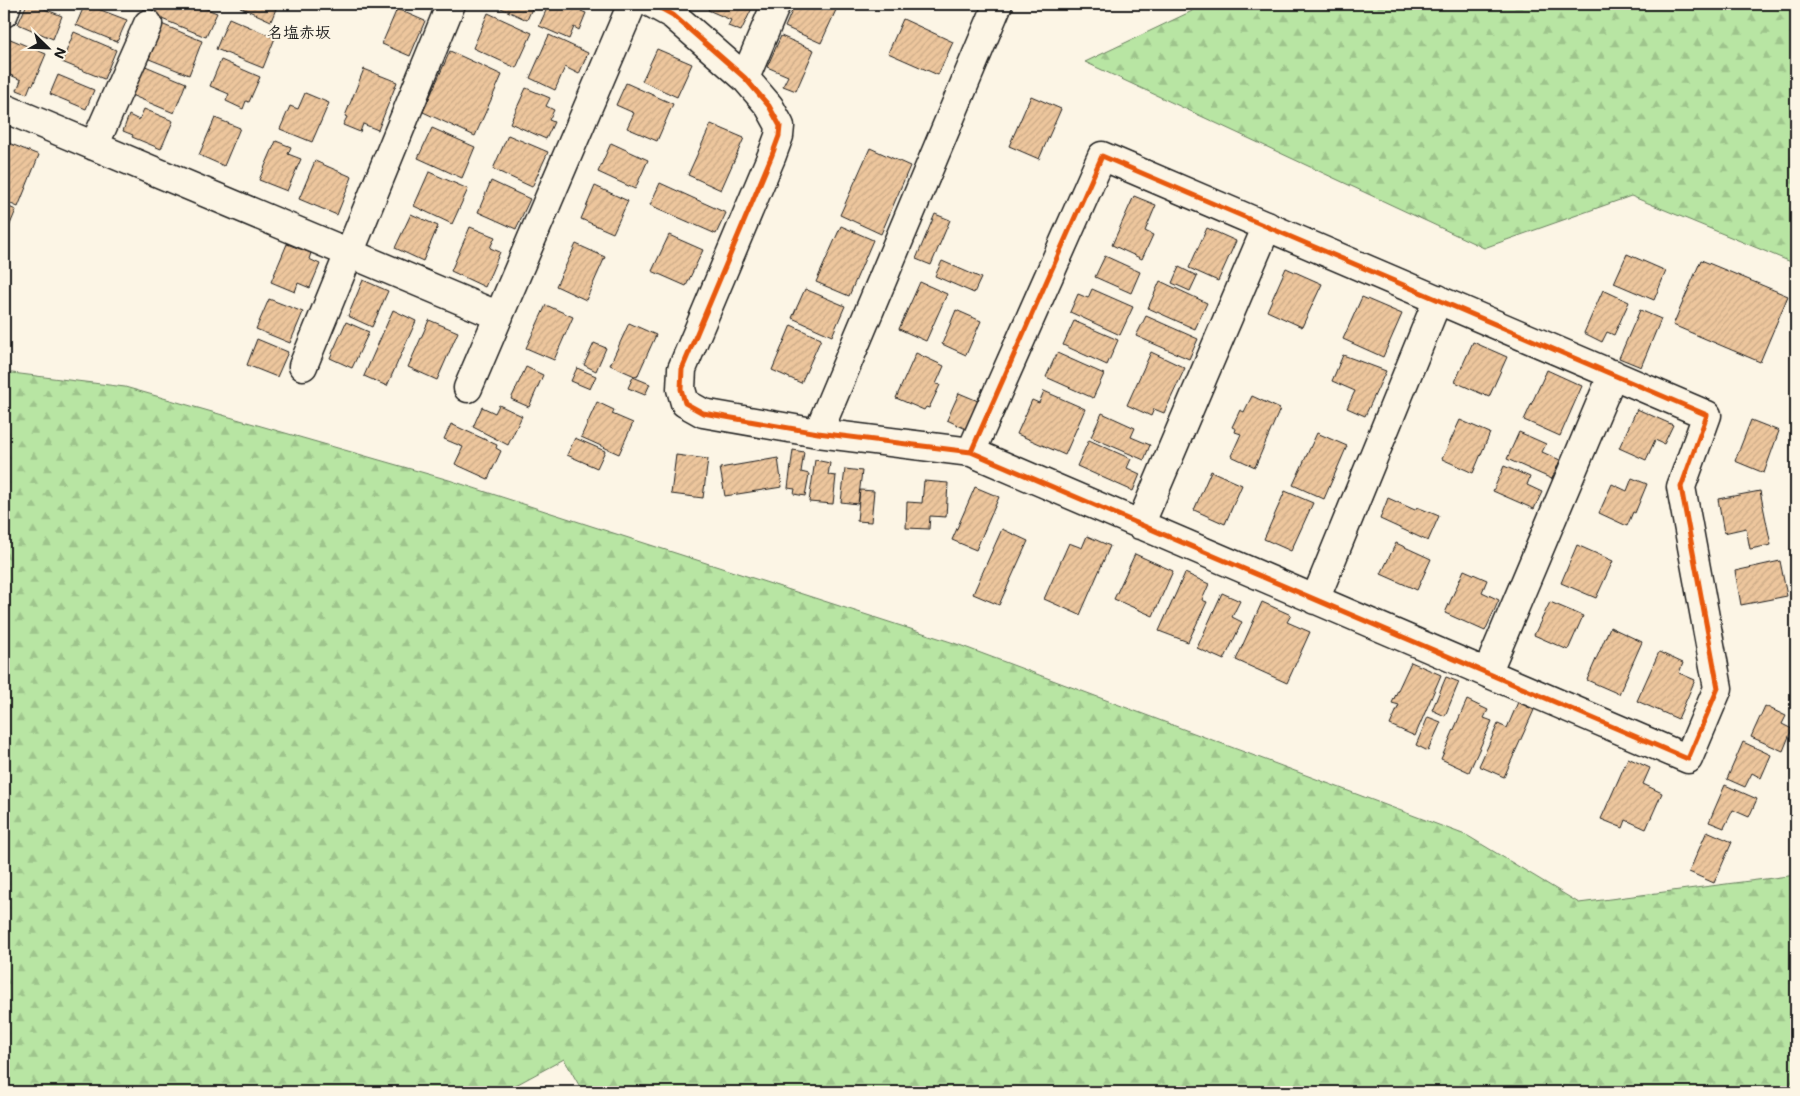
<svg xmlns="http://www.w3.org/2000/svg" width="1800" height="1096" font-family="Mali,'Klee One',sans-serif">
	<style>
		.forest { fill: url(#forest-firs); stroke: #6a8060 }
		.building { fill: url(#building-hatch); stroke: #1c1c1c }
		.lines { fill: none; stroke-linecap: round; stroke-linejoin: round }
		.minor-casing { stroke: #1c1c1c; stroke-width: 31 }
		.minor { stroke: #fcf5e5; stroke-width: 28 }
		.cycleway-casing { stroke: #fcf5e5; stroke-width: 8 }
		.cycleway { stroke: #e8590c; stroke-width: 5 }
		.labels { text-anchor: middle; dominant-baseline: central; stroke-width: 4; stroke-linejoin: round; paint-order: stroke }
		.neighbourhood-label { font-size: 16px; font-weight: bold; fill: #1c1c1c; stroke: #fcf5e5 }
	</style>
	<defs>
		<pattern id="forest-firs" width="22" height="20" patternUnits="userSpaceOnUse" patternTransform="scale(1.25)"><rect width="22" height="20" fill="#b8e5a3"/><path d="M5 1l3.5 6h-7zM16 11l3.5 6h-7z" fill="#9ec48c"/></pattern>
		<pattern id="building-hatch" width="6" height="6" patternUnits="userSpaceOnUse" patternTransform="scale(1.25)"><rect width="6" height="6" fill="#edc69d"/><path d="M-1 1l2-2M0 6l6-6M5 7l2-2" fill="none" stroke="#cbaa87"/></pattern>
	</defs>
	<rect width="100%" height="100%" fill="#fcf5e5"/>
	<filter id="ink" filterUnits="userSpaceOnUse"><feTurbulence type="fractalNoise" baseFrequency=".02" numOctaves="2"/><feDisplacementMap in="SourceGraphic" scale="10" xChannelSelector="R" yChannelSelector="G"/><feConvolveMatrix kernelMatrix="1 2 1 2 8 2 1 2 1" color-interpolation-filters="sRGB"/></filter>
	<g filter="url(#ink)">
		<path class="forest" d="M1197,4H1796V264L1631,196L1484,248L1085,62L1192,11Z
			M4,372L125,387L449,480L954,643L1468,836L1579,903L1796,875V1092H583L564,1059L503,1092H4Z"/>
		<path class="building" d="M27,4H32L62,16L53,39L18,24Z
			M85,4L127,20L117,42L76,25Z
			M157,4H194L217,13L206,37L152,15Z
			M241,4H278L271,21L240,7Z
			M492,4H534L527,20Z
			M549,4H585L581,11L586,13L579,30L574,27L569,39L539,26Z
			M711,4H754L741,31L728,26L731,20L708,10Z
			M795,4H822L836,10L821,43L785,27Z
			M397,9L425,21L410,56L382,44Z
			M488,13L532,33L516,68L473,48Z
			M229,18L275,38L263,68L216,49Z
			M903,19L953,42L938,75L888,53Z
			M159,23L202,41L189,75L144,57Z
			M74,32L116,50L104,79L62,62Z
			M549,35L588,53L579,74L565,67L555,90L530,78Z
			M781,36L814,50L796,91L783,86L788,76L767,67Z
			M8,38L46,54L33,85L31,84L27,94L17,90L21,80L4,72V48Z
			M657,49L692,64L677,97L642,81Z
			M450,51L502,75L475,136L423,112Z
			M221,60L260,77L249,102L246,101L243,109L226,101L229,94L210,86Z
			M143,65L186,83L174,113L131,95Z
			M364,69L397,82L378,130L363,124L360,132L343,125L347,117L345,116Z
			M58,75L94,90L86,109L50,94Z
			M626,83L673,104L657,141L627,128L634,113L616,105Z
			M526,88L550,98L546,106L554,110L549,120L554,122L546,139L510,123Z
			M305,93L329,103L312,142L280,129L290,106L298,109Z
			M1031,96L1061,109L1039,159L1009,146Z
			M144,109L173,121L161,149L132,137L133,135L123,131L129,115L139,120Z
			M215,118L240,128L224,166L199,155Z
			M711,124L744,138L721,190L688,175Z
			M432,128L475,147L462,178L418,158Z
			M508,135L548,152L532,187L493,169Z
			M276,141L291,147L288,154L301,159L287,191L259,180Z
			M6,142L39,155L18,207L4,201V148Z
			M611,143L648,160L635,189L598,172Z
			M870,148L910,166L881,234L840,215Z
			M315,161L352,177L337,215L299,199Z
			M429,172L468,189L452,224L414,206Z
			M491,181L530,199L516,229L478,212Z
			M660,183L726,213L716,234L650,205Z
			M595,186L628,201L613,233L581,219Z
			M1134,196L1156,205L1145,231L1153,235L1142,259L1112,245Z
			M4,205L16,210L4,239Z
			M411,214L438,226L423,261L395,248Z
			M935,214L950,220L931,265L916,259Z
			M841,226L873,240L849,296L816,282Z
			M470,227L495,237L490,248L500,252L485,287L451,271Z
			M1207,228L1236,241L1218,281L1189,268Z
			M669,235L703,250L686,286L652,271Z
			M287,244L311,253L309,259L320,264L310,288L298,283L295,292L271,282Z
			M576,244L605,257L586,300L556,286Z
			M1627,254L1666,271L1654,300L1614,283Z
			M1105,256L1140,272L1131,293L1095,277Z
			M1701,260L1788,296L1760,362L1673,325Z
			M942,261L981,278L974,293L935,276Z
			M1179,267L1197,276L1190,291L1172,283Z
			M1286,268L1322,284L1302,327L1267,311Z
			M363,280L388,291L372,327L348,316Z
			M1160,281L1207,303L1195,329L1148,308Z
			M920,282L947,294L926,341L899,329Z
			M805,289L845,306L832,336L792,318Z
			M1092,289L1133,307L1120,335L1070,312L1078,294L1088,298Z
			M1603,290L1629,302L1614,335L1607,332L1602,342L1584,333Z
			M1362,297L1402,314L1383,357L1343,339Z
			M269,299L303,312L290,343L256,329Z
			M546,305L573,317L554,360L526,348Z
			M393,310L416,321L387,386L364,376Z
			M956,310L981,321L966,355L942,344Z
			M1640,310L1661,319L1641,367L1619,358Z
			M1146,316L1198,339L1189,359L1136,336Z
			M429,320L458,332L437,380L408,367Z
			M1074,321L1118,340L1107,365L1063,345Z
			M346,322L369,332L352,368L330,358Z
			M629,323L656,335L637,377L610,365Z
			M791,325L821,339L801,383L772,370Z
			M257,339L288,352L277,377L247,365Z
			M1473,342L1507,357L1489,397L1455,382Z
			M594,343L606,348L596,371L584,365Z
			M1151,352L1185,368L1164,413L1154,409L1151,416L1127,405Z
			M916,353L944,366L936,384L940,385L929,408L926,407L924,410L896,398Z
			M1057,353L1104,374L1093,398L1046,377Z
			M1343,355L1386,371L1365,416L1347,408L1355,391L1332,381Z
			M526,367L543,375L529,407L511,399Z
			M577,368L596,376L590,389L571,381Z
			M1547,370L1582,386L1560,436L1524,420Z
			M633,377L650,384L645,395L628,388Z
			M1044,391L1085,409L1065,455L1017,434L1032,400L1039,403Z
			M959,393L978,401L966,429L947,420Z
			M1252,396L1280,409L1255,467L1231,456L1241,434L1235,432L1236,429L1232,427L1240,410L1244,412Z
			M597,402L614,410L612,414L633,423L619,454L581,437Z
			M499,405L522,416L508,445L473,427L482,407L495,413Z
			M1637,409L1673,425L1664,444L1655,440L1646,460L1619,448Z
			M1102,413L1135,428L1131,437L1150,445L1144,460L1091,437Z
			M1460,420L1490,433L1473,473L1442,459Z
			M1751,420L1779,431L1764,473L1735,461Z
			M451,424L497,445L496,448L501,451L488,479L455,464L463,447L444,439Z
			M1519,432L1546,444L1542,452L1560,460L1552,479L1507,459Z
			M1317,433L1347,446L1324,499L1293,485Z
			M575,438L605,451L597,468L567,455Z
			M1089,440L1131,459L1127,468L1140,474L1133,491L1077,466Z
			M793,450L804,452L801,472L809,474L805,496L794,494L795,489L788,488Z
			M676,455L708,459L703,498L671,494Z
			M778,458L782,487L725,496L720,468Z
			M815,460L830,463L828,475L836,476L833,504L809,502Z
			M1504,466L1530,477L1527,485L1542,492L1534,509L1493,491Z
			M845,469L862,471L858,504L841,502Z
			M1211,471L1242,485L1225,524L1194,510Z
			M1632,478L1647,484L1635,513L1633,512L1627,526L1599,513L1612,484L1627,491Z
			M924,481L948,483L946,517L930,516L929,529L906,528L907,502L922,503Z
			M975,487L999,497L976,550L952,540Z
			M860,490L874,491L871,522L857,521Z
			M1285,491L1313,503L1291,551L1264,539Z
			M1760,491L1771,545L1750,549L1746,528L1724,533L1718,499Z
			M1388,498L1415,510L1417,507L1439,516L1428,541L1380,519Z
			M1002,529L1028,541L999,605L973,594Z
			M1087,536L1110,546L1080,615L1044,599L1069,543L1082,548Z
			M1396,543L1431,559L1417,590L1381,574Z
			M1577,545L1613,561L1596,598L1561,583Z
			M1135,554L1173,571L1153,616L1114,599Z
			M1780,561L1787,596L1741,605L1735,571Z
			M1464,570L1487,580L1482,592L1499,600L1485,631L1445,613Z
			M1185,573L1209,584L1202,600L1207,602L1188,642L1159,631Z
			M1222,593L1240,601L1232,617L1242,622L1224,660L1197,648Z
			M1262,602L1291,615L1287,622L1310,632L1287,683L1236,660Z
			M1550,602L1583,616L1568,650L1534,635Z
			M1610,627L1642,642L1619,694L1587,680Z
			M1659,652L1683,663L1679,673L1695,680L1678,719L1637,701Z
			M1411,662L1441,675L1415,736L1390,725L1399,705L1392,703Z
			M1446,677L1459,682L1445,716L1432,710Z
			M1467,700L1488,710L1484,718L1492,721L1469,772L1441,759Z
			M1518,702L1534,710L1504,777L1479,766L1498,724L1507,728Z
			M1765,706L1786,716L1782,724L1792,729L1783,751L1751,737Z
			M1428,717L1441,722L1428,751L1416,745Z
			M1743,742L1771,755L1761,778L1752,773L1745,787L1727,779Z
			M1628,758L1650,768L1643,784L1662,793L1646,829L1626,820L1623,828L1601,819Z
			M1725,785L1757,799L1749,817L1733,810L1724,828L1709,822Z
			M1707,831L1732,842L1714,883L1689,872Z"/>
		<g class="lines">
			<defs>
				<path id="minor" d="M653,4L673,15L745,78L769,106L780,126L779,136L772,155L682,369L681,389L685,403L703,413L818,433L971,452L1688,759L1718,688L1681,487L1707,415L1102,156L971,452
					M4,13L7,4
					M745,78L776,4
					M4,108L499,316
					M94,146L148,24
					M303,366L451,4
					M468,388L632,4
					M818,433L998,4
					M1140,525L1267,226
					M1315,600L1438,299
					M1487,673L1613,374"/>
			</defs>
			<use href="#minor" class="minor-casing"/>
			<use href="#minor" class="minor"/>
			<defs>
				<path id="cycleway" d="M653,4L673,15L745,78L769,106L780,126L779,136L772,155L682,369L681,389L685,403L703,413L818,433L971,452L1688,759L1718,688L1681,487L1707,415L1102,156L971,452"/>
			</defs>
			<use href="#cycleway" class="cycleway-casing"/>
			<use href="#cycleway" class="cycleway"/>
		</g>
	</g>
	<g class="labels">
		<g class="neighbourhood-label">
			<text x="299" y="31">名塩赤坂</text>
		</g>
	</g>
	<rect width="1800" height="1096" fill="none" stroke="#fcf5e5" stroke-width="20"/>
	<rect x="10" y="10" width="1780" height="1076" fill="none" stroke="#1c1c1c" stroke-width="2" filter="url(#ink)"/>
	<g transform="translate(48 48) rotate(113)" stroke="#fcf5e5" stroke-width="4" paint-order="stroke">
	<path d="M0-4L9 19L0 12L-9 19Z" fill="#1c1c1c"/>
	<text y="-8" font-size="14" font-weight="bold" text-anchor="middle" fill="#1c1c1c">N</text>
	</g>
</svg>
